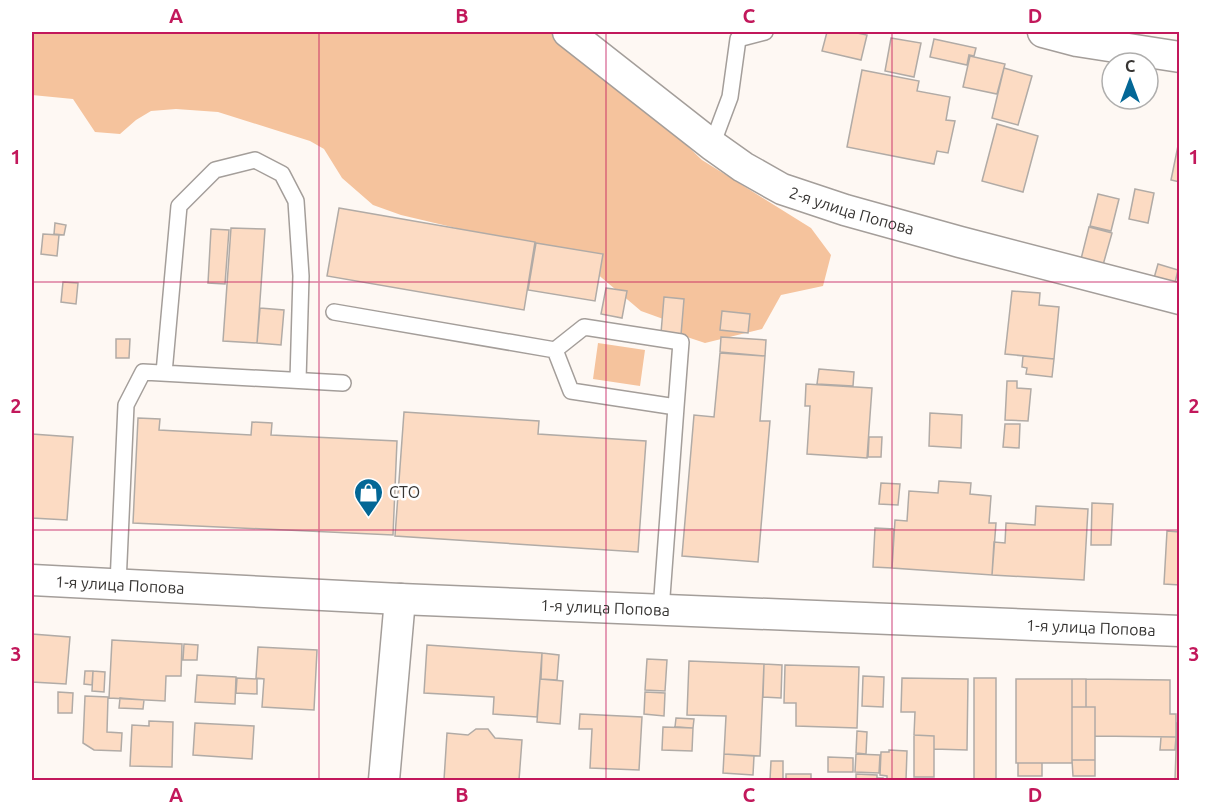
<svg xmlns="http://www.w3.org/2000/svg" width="1211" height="812" font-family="Ubuntu,sans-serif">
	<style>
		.green { fill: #f5c39d }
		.building { fill: #fcdbc3; stroke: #b1aba6; stroke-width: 1.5 }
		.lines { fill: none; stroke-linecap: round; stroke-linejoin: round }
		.lane-casing { stroke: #a49e9a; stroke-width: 18 }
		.street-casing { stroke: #a49e9a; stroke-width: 33 }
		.lane { stroke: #fff; stroke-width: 15 }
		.street { stroke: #fff; stroke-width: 30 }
		.grid { fill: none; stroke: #c2185b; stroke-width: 1.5; stroke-opacity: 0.55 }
		.labels { text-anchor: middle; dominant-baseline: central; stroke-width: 5; stroke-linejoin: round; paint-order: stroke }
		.street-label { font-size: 16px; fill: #373533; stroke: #fff }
		.poi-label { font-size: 16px; fill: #373533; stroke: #fff; text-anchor: start }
		.neatline { fill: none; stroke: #c2185b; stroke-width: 2 }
		.grid-label { font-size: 20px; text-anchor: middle; font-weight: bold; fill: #c2185b }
	</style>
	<rect width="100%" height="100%" fill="#fef8f3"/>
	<path class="green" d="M32,32H556L629,90L702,160L811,228L831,255L823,286L781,295L762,329L705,343L684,336L666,320L641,311L589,267L562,253L401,215L373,205L342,178L324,149L310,141L218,112L176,109L151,111L136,120L120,134L95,132L73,99L32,95Z
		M598,343L645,350L640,386L593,379Z"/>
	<path class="building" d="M827,32H852L867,35L861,60L822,51Z
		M891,38L921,43L914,77L885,71Z
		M934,39L976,48L974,56L969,55L967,65L930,57Z
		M970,56L1005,64L997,94L963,87Z
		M1004,68L1032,76L1018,125L992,118Z
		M862,70L919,81L917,91L950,97L946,120L955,121L948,153L937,151L934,164L847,147Z
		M997,124L1038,136L1023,192L982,181Z
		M1180,136V182L1171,180Z
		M1135,189L1154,193L1148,223L1129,219Z
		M1098,194L1119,199L1111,231L1090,226Z
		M339,208L535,242L524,310L327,276Z
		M55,223L66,225L64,235L54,234Z
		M1089,227L1112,233L1103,265L1081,259Z
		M231,228L265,229L257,343L223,341Z
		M211,229L229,230L225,284L208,283Z
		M43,234L59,235L57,256L41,254Z
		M536,243L603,254L595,301L528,290Z
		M1158,264L1178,270L1175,283L1154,278Z
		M63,282L78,283L76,304L61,302Z
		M606,288L627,291L622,318L601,314Z
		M1012,291L1040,293L1039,305L1059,307L1054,359L1005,354Z
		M664,297L684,299L681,335L661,333Z
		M260,308L284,310L281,345L257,343Z
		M722,311L750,314L748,333L720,330Z
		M721,337L766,340L765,356L720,352Z
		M116,339H130L129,358H116Z
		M720,353L765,356L760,421H770L758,562L682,556L694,415L714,417Z
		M1023,356L1054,359L1052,377L1026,374L1027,368L1022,367Z
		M819,369L854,372L853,386L817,384Z
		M1007,381H1017V388L1031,389L1028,421L1005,420Z
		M806,384L872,388L867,458L807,454L810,406H805Z
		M404,412L539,421L538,434L646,441L638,552L395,536Z
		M930,413L962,415L961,448L929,446Z
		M138,418L160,419L159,430L251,435L252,422L272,423L271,435L397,441L393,535L133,523Z
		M1005,424H1020L1019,448L1003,447Z
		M32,434L73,437L67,520L32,518Z
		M869,437H882L881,457H868Z
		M939,481L971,483L970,494L991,496L989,523H996L992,575L892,568L895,520L907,521L909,491L938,493Z
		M881,483L900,484L898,505L879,504Z
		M1092,503L1113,504L1111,545H1091Z
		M1036,506L1088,509L1084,580L992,575L994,542L1005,543L1006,523L1035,525Z
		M875,528L894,529L892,568L873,567Z
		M1167,531L1180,532V585L1164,584Z
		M32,634L70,637L66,684L32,682Z
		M112,640L182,644L181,676H166L165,701L109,698Z
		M184,644L198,645L197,660H183Z
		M427,645L542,653L537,717L493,714L494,697L424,693Z
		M258,647L317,650L314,710L262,707L264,679L256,678Z
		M542,653L559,655L557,680L541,679Z
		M647,659L667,660L665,691L645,690Z
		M689,661L764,664L760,756L724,754L726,716L687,715Z
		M764,664L782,665L781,698L763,697Z
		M785,665L859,667L857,728L796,726V703H784Z
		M85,671H93L92,685L84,684Z
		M93,671L105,672L104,692L92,691Z
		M197,675L236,677L235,704L195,702Z
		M863,676L884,677L883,707L862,706Z
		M237,678L257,679V694L236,693Z
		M902,678L968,679L967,750L934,749V736L914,735L915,712H901Z
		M974,678H996V780H974Z
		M540,679L563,681L560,724L537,722Z
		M1016,679H1072V763H1016Z
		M1072,679H1086V707H1072Z
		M1086,679L1170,680V714H1176V737L1095,736V707H1086Z
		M58,692L73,693L72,713H58Z
		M645,692L665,693L664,716L644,714Z
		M85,696L108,697L107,732L122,733L121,751L94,750L83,743Z
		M120,698L144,700L143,709L119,708Z
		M1072,707H1095V760H1072Z
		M580,714L642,717L639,770L590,768L592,729H579Z
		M676,718L694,719L693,728L675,727Z
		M149,721L173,722L172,767L130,766L132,725L149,726Z
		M195,723L254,726L252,759L193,755Z
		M1177,723H1180V780H1175Z
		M663,727L693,728L692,751L662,750Z
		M476,729H488L495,738L522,740L519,780H444L447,733L468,735Z
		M857,731L867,732L866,754L856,753Z
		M914,735L934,736V777H914Z
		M1161,737H1176L1175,750H1160Z
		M889,750L907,751L906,780H887V776L880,775L881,752H889Z
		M724,754L754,756L753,775L723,773Z
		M856,754L880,755L879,773L855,772Z
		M828,757L853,758V772H828Z
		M1072,760H1095V776H1073Z
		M771,761H783V780H770Z
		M1018,763H1042V776H1018Z
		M786,774H811V780H786Z
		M856,774L877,775V778H883V780H856Z"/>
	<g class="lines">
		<defs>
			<path id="lane" d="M712,145L730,97L738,39L765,32
				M334,312L555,350L571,391L676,407L661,610
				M555,350L584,327L681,342L676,407
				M164,373L179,206L215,170L255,160L282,174L296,201L301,276L298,380
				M118,584L126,405L143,372L343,383"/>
			<g id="street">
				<path id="s1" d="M568,32L712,145L743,167L782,189L845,210L960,242L1180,299"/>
				<path d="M1043,32L1077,41L1180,57"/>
				<path id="s2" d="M32,580L400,599L1180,631"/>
				<path d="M384,780L400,599"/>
			</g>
		</defs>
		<use href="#lane" class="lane-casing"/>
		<use href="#street" class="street-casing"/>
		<use href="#lane" class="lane"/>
		<use href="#street" class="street"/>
	</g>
	<path class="grid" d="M319,32V780M606,32V780M892,32V780M32,282H1180M32,530H1180"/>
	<defs>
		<symbol id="shop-pin" viewBox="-11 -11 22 30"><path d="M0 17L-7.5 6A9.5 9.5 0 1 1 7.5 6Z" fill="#036796" stroke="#fff"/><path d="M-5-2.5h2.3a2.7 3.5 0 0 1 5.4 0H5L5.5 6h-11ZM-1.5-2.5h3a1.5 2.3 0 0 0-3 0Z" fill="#fff"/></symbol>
	</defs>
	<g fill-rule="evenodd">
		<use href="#shop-pin" x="352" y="476" width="33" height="45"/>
	</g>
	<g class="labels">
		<g class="street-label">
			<text stroke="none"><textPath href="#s1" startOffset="339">2-я улица Попова</textPath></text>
			<text stroke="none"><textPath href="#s2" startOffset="88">1-я улица Попова</textPath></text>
			<text stroke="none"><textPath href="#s2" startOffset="574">1-я улица Попова</textPath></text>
			<text stroke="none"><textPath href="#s2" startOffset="1060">1-я улица Попова</textPath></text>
		</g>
		<g class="poi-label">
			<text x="389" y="492">СТО</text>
		</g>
	</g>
	<rect width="1211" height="812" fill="none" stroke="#ffffff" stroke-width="66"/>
	<g transform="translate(1130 81)"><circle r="28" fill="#ffffff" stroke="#afaead" stroke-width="1.5"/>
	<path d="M0-4.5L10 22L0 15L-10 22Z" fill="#036796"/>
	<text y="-9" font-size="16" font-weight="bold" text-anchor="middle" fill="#373533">С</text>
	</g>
	<rect x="33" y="33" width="1145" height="746" class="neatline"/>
	<g class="grid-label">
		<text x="176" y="23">A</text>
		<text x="462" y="23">B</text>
		<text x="749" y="23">C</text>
		<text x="1035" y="23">D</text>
		<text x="16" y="164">1</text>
		<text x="1194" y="164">1</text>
		<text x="16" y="413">2</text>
		<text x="1194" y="413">2</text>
		<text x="16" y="661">3</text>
		<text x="1194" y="661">3</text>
		<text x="176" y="802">A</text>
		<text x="462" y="802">B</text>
		<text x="749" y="802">C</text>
		<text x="1035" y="802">D</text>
	</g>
</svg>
